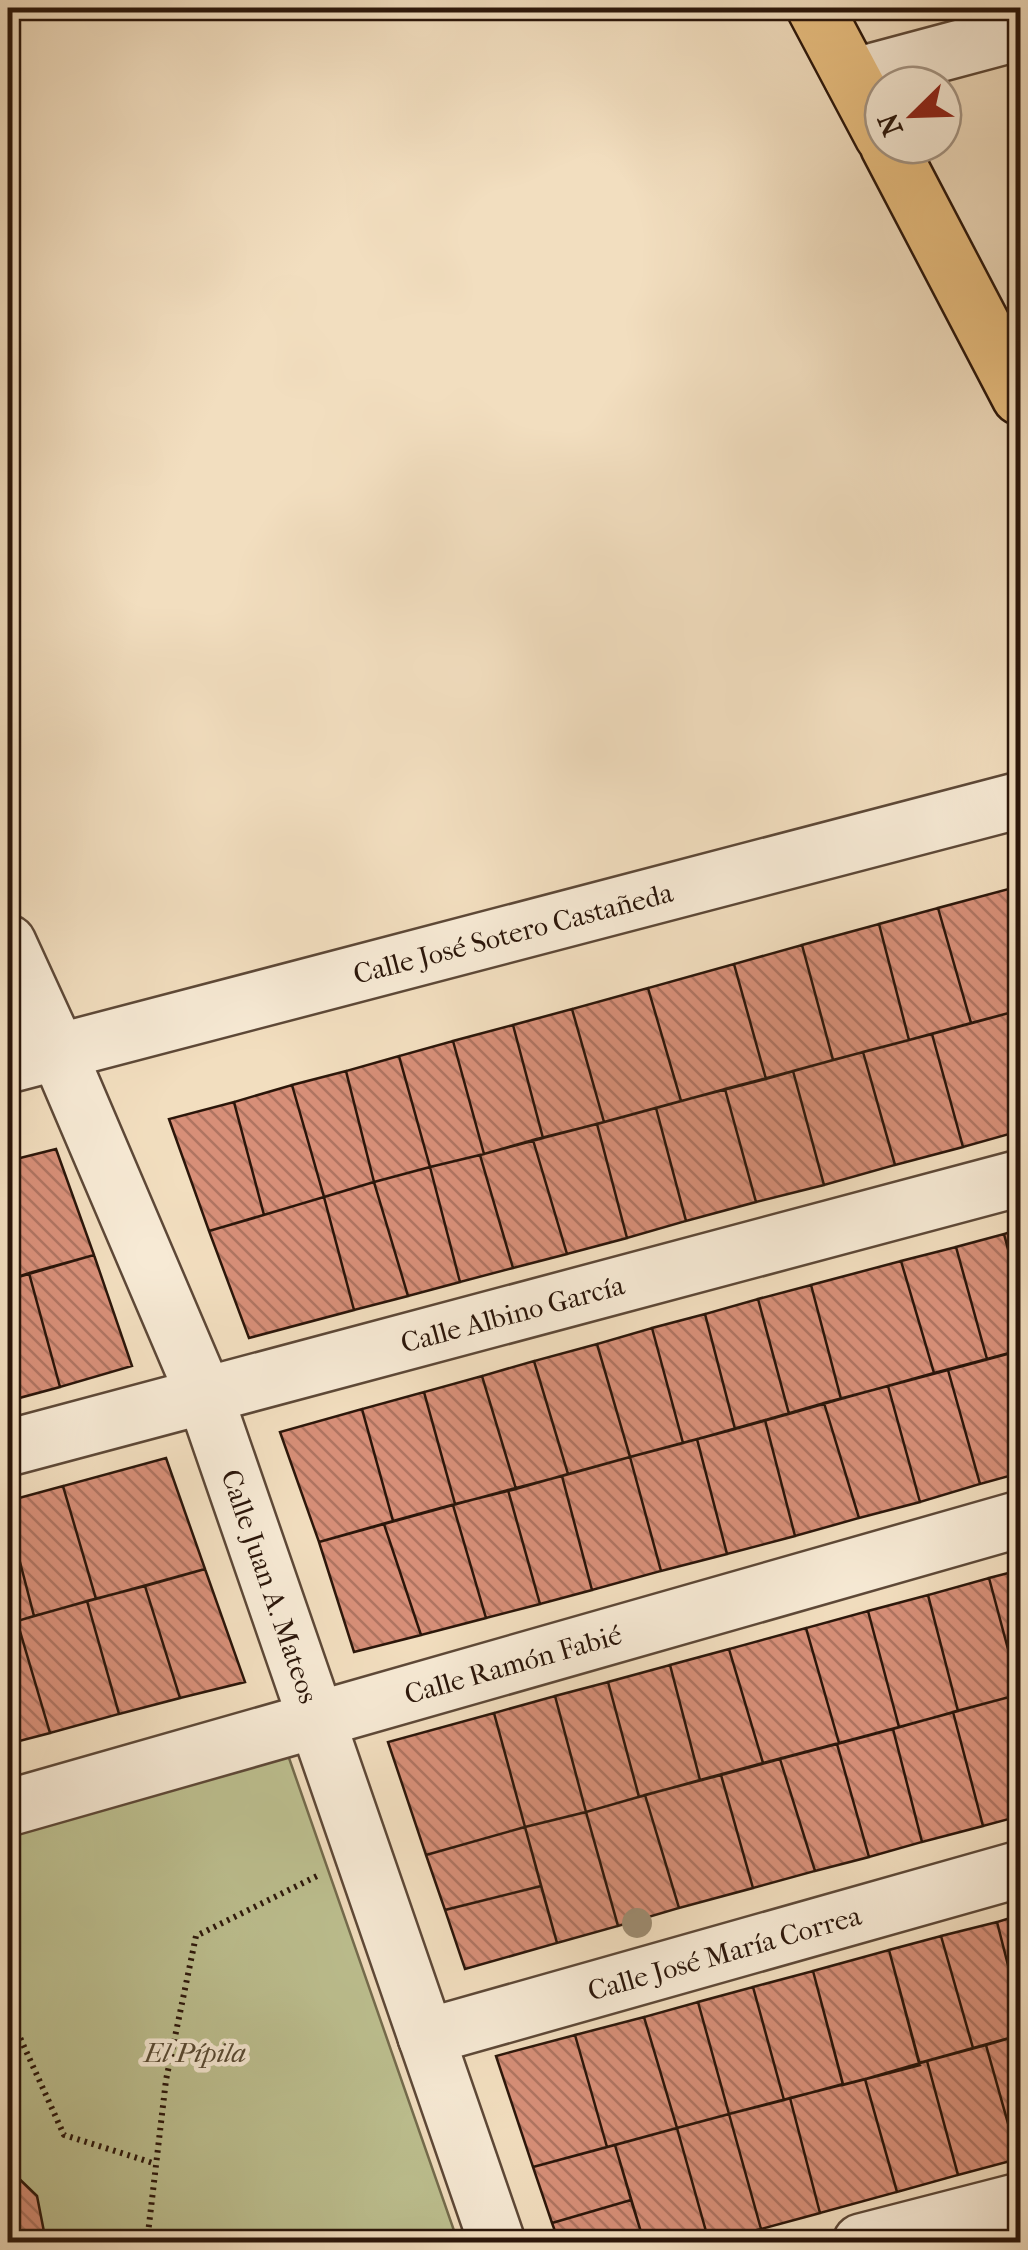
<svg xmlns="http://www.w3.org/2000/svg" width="1028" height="2250" font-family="'IM FELL French Canon',serif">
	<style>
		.park { fill: #bdc090; stroke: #746b4d; stroke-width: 2.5 }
		.building { fill: url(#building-back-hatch); stroke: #2b160a; stroke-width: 2.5 }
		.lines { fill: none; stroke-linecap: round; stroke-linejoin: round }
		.minor-casing { stroke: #5d4837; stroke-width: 60 }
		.major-casing { stroke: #2b160a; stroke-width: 60 }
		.path { stroke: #2b160a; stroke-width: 6; stroke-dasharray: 2.5 5; stroke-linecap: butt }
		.minor { stroke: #f7ead5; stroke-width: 55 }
		.major { stroke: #e9bf80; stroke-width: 55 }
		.tree { fill: #9d8c71 }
		.labels { text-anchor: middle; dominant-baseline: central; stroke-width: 9; stroke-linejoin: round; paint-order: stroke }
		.street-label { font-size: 28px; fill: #2b160a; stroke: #f7ead5 }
		.park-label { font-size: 28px; font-style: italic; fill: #574932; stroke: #f7ead5 }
	</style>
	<defs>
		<pattern id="building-back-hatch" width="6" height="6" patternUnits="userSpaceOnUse" patternTransform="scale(2.5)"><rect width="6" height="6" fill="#d78f78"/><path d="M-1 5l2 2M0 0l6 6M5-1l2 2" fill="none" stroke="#af7461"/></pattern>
	</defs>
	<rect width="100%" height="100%" fill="#f2debf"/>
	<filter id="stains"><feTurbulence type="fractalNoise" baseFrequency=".002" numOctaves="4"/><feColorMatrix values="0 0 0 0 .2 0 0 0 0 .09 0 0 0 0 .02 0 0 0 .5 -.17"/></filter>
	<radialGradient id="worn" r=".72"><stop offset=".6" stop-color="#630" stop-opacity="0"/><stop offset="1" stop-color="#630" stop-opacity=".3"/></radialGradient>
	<path class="park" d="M281,1754L289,1758L458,2242H8V1825Z"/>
	<path class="building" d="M1020,886V1010L971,1023L938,908Z
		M938,908L971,1023L909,1040L879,924Z
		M879,924L909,1040L833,1060L802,945Z
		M802,945L833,1060L766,1079L734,964Z
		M734,964L766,1079L681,1101L648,988Z
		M648,988L681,1101L604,1122L572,1009Z
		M572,1009L604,1122L543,1138L513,1025Z
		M1020,1010V1131L963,1147L932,1034Z
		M513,1025L543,1138L484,1154L453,1041Z
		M932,1034L963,1147L895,1165L863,1052Z
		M453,1041L484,1154L430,1167L399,1056Z
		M863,1052L895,1165L824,1185L793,1071Z
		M399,1056L430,1167L374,1182L346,1071Z
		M346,1071L374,1182L324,1197L292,1085Z
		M793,1071L824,1185L756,1202L725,1089Z
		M292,1085L324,1197L264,1215L234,1102Z
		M725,1089L756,1202L686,1221L656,1108Z
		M234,1102L264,1215L209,1231L169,1119Z
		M656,1108L686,1221L627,1238L597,1124Z
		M597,1124L627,1238L567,1254L533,1140Z
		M533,1140L567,1254L513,1268L480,1155Z
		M56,1149L94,1255L8,1280V1161Z
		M480,1155L513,1268L460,1282L430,1167Z
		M430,1167L460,1282L408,1296L374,1182Z
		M374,1182L408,1296L354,1310L324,1197Z
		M324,1197L354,1310L249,1338L209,1231Z
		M1020,1229V1294L1004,1234Z
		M1004,1234L1020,1294V1350L987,1359L956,1247Z
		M956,1247L987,1359L934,1373L901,1261Z
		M94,1255L132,1366L60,1387L29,1273Z
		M901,1261L934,1373L841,1399L811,1285Z
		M29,1273L60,1387L8,1401V1280Z
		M811,1285L841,1399L789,1414L758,1299Z
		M758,1299L789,1414L735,1429L705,1314Z
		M705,1314L735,1429L683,1443L652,1328Z
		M652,1328L683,1443L630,1457L597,1344Z
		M597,1344L630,1457L568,1474L534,1361Z
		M1020,1350V1390L1011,1353Z
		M1011,1353L1020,1390V1473L980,1484L948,1370Z
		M534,1361L568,1474L516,1489L482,1376Z
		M948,1370L980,1484L920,1502L888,1386Z
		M482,1376L516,1489L455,1504L424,1392Z
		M888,1386L920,1502L859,1518L824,1403Z
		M424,1392L455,1504L393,1521L362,1409Z
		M824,1403L859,1518L795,1536L765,1420Z
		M362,1409L393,1521L319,1542L280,1432Z
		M765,1420L795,1536L727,1554L697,1439Z
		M697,1439L727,1554L661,1571L630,1457Z
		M630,1457L661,1571L592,1590L562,1476Z
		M166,1458L205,1569L96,1599L63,1486Z
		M562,1476L592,1590L540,1604L508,1490Z
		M63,1486L96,1599L34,1616L8,1516V1501Z
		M508,1490L540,1604L486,1618L453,1505Z
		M453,1505L486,1618L421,1635L384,1524Z
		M8,1516L34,1616L8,1624Z
		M384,1524L421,1635L354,1652L319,1542Z
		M205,1569L245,1682L180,1698L145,1586Z
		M1020,1570V1694L989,1578Z
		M989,1578L1020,1694L958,1711L928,1595Z
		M145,1586L180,1698L119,1714L87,1601Z
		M928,1595L958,1711L899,1727L868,1611Z
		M87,1601L119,1714L50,1733L17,1621Z
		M868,1611L899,1727L839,1743L806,1628Z
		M17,1621L50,1733L8,1744V1624Z
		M806,1628L839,1743L763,1763L729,1649Z
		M729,1649L763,1763L700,1780L670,1665Z
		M670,1665L700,1780L639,1797L608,1682Z
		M608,1682L639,1797L586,1812L555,1696Z
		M1020,1694V1723L1013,1696Z
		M555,1696L586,1812L525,1827L494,1713Z
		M1013,1696L1020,1723V1816L983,1826L953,1712Z
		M953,1712L983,1826L922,1842L893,1729Z
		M494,1713L525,1827L426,1855L388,1742Z
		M893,1729L922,1842L869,1857L837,1744Z
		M837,1744L869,1857L815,1871L780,1759Z
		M780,1759L815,1871L753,1888L721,1775Z
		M721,1775L753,1888L679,1908L645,1795Z
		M645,1795L679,1908L618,1926L586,1812Z
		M586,1812L618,1926L557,1943L525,1827Z
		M525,1827L541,1886L445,1910L426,1855Z
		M541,1886L557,1943L465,1969L445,1910Z
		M1020,1915V2012L997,1922Z
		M997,1922L1020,2012V2035L973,2048L941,1936Z
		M941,1936L973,2048L919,2063L889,1950Z
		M889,1950L920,2065L843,2085L813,1971Z
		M813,1971L843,2084L784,2100L753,1987Z
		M753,1987L784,2100L729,2114L698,2002Z
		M698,2002L729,2114L677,2128L644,2017Z
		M644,2017L677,2128L607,2147L575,2035Z
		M575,2035L607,2147L533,2167L496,2056Z
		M1020,2035V2159H1018L986,2045Z
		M986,2045L1018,2159L958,2175L927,2061Z
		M927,2061L958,2175L897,2192L865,2079Z
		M865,2079L897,2192L820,2213L790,2098Z
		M790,2098L820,2213L761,2229L729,2114Z
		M729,2114L761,2229L709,2242L677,2128Z
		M677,2128L709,2242H644L615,2145Z
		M615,2145L631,2200L552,2223L533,2167Z
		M8,2168L37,2196L46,2242H8Z
		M631,2200L644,2242H559L552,2223Z"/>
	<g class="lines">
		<defs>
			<g id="minor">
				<path d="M852,77L1020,32"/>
				<path id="s1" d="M8,943L58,1052L204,1394L497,2242"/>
				<path id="s2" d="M8,1065L1020,800"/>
				<path id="s3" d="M8,1448L1020,1178"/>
				<path id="s4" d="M8,1808L1020,1519"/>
				<path id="s5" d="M426,2037L1020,1869"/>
				<path d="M861,2242L1020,2201"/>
			</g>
			<path id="major" d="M815,8L883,136
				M888,145L1020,397"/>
		</defs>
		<use href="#minor" class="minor-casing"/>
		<use href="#major" class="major-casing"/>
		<path class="path" d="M8,2011L64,2135L156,2164
			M147,2242L166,2080L196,1936L317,1876"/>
		<use href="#minor" class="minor"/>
		<use href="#major" class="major"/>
	</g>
	<circle class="tree" cx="637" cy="1923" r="15"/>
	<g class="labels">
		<g class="street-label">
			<text stroke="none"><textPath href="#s2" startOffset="522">Calle José Sotero Castañeda</textPath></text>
			<text stroke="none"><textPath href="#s3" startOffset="522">Calle Albino García</textPath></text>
			<text stroke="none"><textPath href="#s1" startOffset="695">Calle Juan A. Mateos</textPath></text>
			<text stroke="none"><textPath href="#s4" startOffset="525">Calle Ramón Fabié</textPath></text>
			<text stroke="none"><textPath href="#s5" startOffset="310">Calle José María Correa</textPath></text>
		</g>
		<g class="park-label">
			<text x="195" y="2052">El Pípila</text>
		</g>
	</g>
	<rect width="1028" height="2250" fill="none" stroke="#f2debf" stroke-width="40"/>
	<rect x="10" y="10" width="1008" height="2230" fill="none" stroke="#2b160a" stroke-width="5"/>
	<rect x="20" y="20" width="988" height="2210" fill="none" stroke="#2b160a" stroke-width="2.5"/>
	<g transform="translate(913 115) rotate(247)"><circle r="48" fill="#f7ead5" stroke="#a59584" stroke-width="2.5"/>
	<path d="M0-8L18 38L0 25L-18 38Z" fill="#8f2418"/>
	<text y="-15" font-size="28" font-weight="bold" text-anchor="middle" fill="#2b160a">N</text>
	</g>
	<rect width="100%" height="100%" filter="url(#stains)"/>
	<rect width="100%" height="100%" fill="url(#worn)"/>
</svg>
